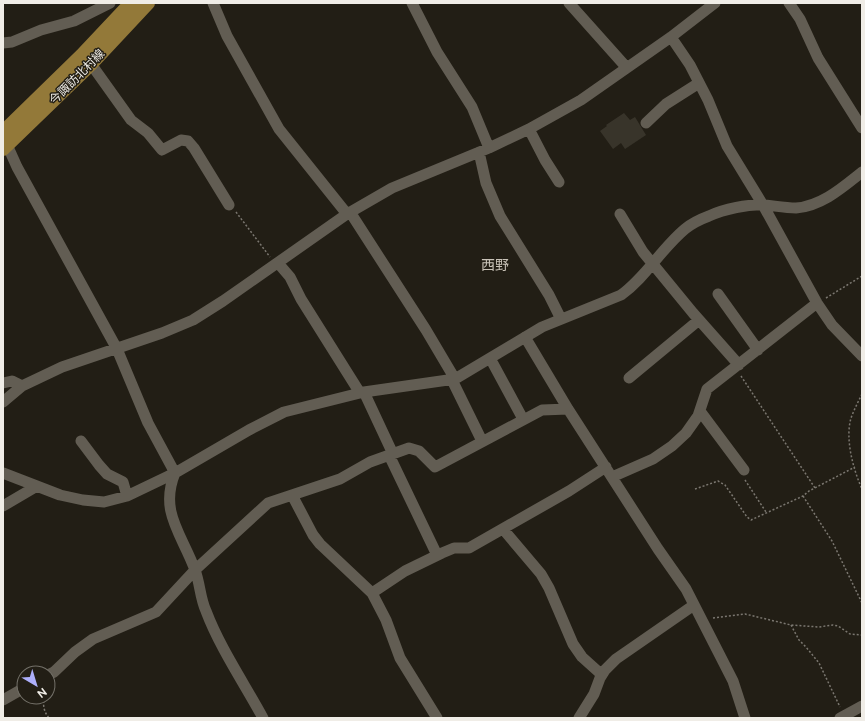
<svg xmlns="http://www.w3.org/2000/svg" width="865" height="721" font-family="Raleway,'Noto Sans JP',sans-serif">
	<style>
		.building { fill: #38342a }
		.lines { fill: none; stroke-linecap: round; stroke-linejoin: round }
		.path { stroke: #7b7770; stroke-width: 1.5; stroke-dasharray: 2 2; stroke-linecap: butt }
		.minor { stroke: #625d53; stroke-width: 11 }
		.major { stroke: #937939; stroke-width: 14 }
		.labels { text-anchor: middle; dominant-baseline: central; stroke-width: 3; stroke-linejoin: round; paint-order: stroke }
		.street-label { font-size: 12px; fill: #f0ede7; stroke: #221e15 }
		.quarter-label { font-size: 14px; fill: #c8c2b7; stroke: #221e15 }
	</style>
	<rect width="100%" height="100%" fill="#221e15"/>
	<path class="building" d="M624,113L630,120L635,117L646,135L625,149L621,143L613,149L600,131L607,126L606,125Z"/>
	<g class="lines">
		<path class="path" d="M236,212L270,257
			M826,298L862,276
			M741,376L815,488
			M862,394C858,402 854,410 851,418C845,439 853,469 862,489
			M745,480L766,512
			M695,489L718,481L725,485L747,517L751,520L803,496L809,491L855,467
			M803,496L832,541L862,603
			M713,618L745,614L791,625L819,627L833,625L838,626L850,634L862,635
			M791,625L799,640L806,647L819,663L840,707
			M48,691L50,685
			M45,697C42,704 44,712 49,718"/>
		<path class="minor" d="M213,3L227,36L279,129L347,214
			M412,3L437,52L472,107L489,148
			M569,3L627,68
			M789,3L800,19L818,58L862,128
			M671,37L690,65L708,100L727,146L763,205L817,303L832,325L862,356
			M3,43L12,42L41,30L74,21L110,3
			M91,64L131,120L148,133L162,150L181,140L188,141L194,148L229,205
			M646,123L666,104L699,83
			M529,129L545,160L559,182
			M4,138L17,167L117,349L148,423L175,473C159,512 182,534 195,570C200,583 200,598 206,611C220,648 244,683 263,718
			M479,152L486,183L500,216L549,295L561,319
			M350,212L426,330L455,379
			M620,214L643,252L693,313L739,365
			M278,263L290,277L301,299L360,393
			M718,294L758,350
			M525,337L568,409L658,549L686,589L733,681L745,718
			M490,358L523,419
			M629,378L699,320
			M452,380L482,441
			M3,383L12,381L22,386
			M364,392L393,454
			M3,402L22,386L62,367L162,333L193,320L223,301L347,214L392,188L489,148L529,129L581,100L671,37L715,3
			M700,411L744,470
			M81,441L99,465L107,474L123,482L127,496
			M389,455L437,555
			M3,473L60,495L83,500L104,502L127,496L175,473L249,430L284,412L364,392L455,379L542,327L621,295C646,277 661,249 685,229C691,224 701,219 709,216C724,209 748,204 765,205C775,206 786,208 796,208C822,206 843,187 862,172
			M612,477L653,459L672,446L686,433L698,416L707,389L817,303
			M292,495L313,535L320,544L372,593L386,620L400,658L437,718
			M3,506L37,486
			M503,529L541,574L549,588L573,644L582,657L602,675
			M372,593L405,571L442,553L454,548H469L569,491L606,467
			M48,675L54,672L75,652L93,639L156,612L195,570L268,503L340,479L370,462L409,448L419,451L435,467L542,410L568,409
			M3,700L24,688
			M579,718L594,694L600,678L605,670L616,659L694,605
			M840,718L862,706"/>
		<path class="major" d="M3,132L82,55L131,3
			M3,149L91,64L148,3"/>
	</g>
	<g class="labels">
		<g class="street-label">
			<text transform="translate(77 77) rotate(-45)">今諏訪北村線</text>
		</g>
		<g class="quarter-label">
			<text x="495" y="265">西野</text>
		</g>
	</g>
	<rect width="865" height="721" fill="none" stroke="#f0ede7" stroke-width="8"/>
	<g transform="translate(36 685) rotate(142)"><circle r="19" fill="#221e15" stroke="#747169"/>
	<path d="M0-3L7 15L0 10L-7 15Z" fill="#adaffb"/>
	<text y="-6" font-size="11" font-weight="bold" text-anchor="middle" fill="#f0ede7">N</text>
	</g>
</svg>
